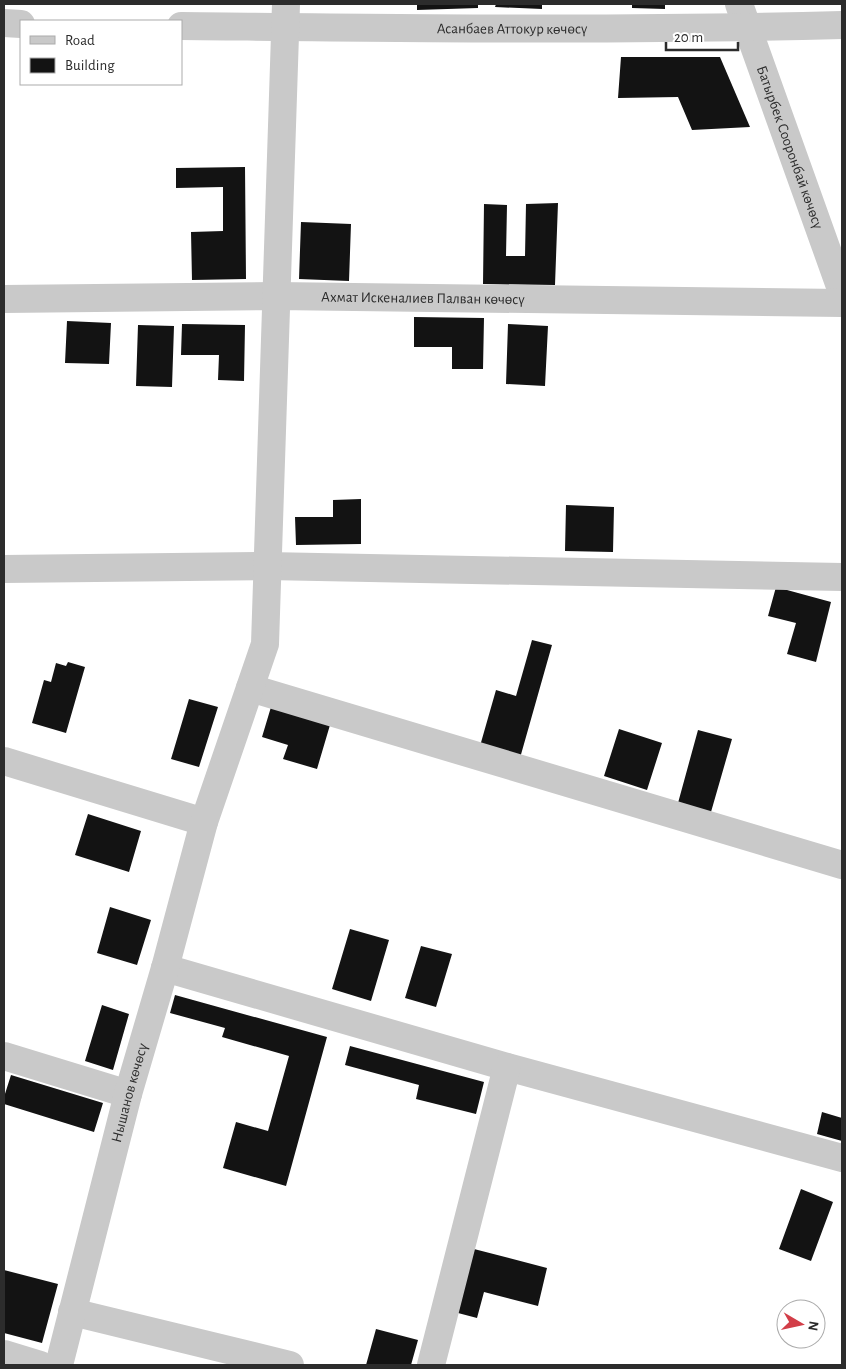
<svg xmlns="http://www.w3.org/2000/svg" width="846" height="1369" font-family="'Alegreya Sans',sans-serif">
	<style>
		.building { fill: #131313 }
		.lines { fill: none; stroke-linecap: round; stroke-linejoin: round }
		.minor { stroke: #c9c9c9; stroke-width: 28 }
		.labels { text-anchor: middle; dominant-baseline: central; stroke-width: 5; stroke-linejoin: round; paint-order: stroke }
		.street-label { font-size: 15px; fill: #2c2c2c; stroke: #fff }
	</style>
	<rect width="100%" height="100%" fill="#fff"/>
	<path class="building" d="M417,4H478V8L417,10Z
		M496,4H542V9L495,7Z
		M632,4H665V9L632,8Z
		M621,57H720L750,127L692,130L678,97L618,98Z
		M245,167L246,279L192,280L191,232L223,231V187L176,188V168Z
		M558,203L555,285L483,284L484,204L507,205L506,256H525L526,204Z
		M301,222L351,224L349,281L299,279Z
		M414,317L484,318L483,369H452V347H414Z
		M67,321L111,323L109,364L65,363Z
		M182,324L245,325L244,381L218,380L219,355H181Z
		M508,324L548,326L545,386L506,384Z
		M138,325L174,326L172,387L136,386Z
		M361,499V544L296,545L295,517H333V500Z
		M566,505L614,507L613,552L565,551Z
		M776,587L831,602L816,662L787,654L796,623L768,616Z
		M532,640L552,645L520,758L480,746L496,690L516,696Z
		M68,662L85,667L66,733L32,723L44,680L51,682L56,663L66,666Z
		M189,699L218,707L199,767L171,759Z
		M271,707L330,725L317,769L283,759L288,745L262,737Z
		M619,729L662,743L647,790L604,776Z
		M698,730L732,739L711,812L678,803Z
		M88,814L141,831L129,872L75,855Z
		M110,907L151,920L137,965L97,953Z
		M350,929L389,940L371,1001L332,989Z
		M421,946L452,954L436,1007L405,998Z
		M175,995L327,1037L286,1186L223,1168L236,1122L268,1131L289,1056L222,1037L225,1028L170,1013Z
		M102,1005L129,1014L113,1070L85,1061Z
		M350,1046L484,1082L476,1114L416,1099L419,1085L345,1065Z
		M11,1075L103,1103L94,1132L4,1104V1097Z
		M822,1112L842,1118V1141L817,1134Z
		M801,1189L833,1202L811,1261L779,1249Z
		M474,1249L547,1268L538,1306L484,1292L477,1318L458,1313Z
		M4,1270L58,1284L42,1343L4,1333Z
		M376,1329L418,1340L411,1365H366Z"/>
	<g class="lines">
		<g class="minor">
			<path id="s1" d="M739,4L842,292"/>
			<path d="M4,23L21,24"/>
			<path id="s2" d="M181,26C402,28 622,31 842,25"/>
			<path id="s3" d="M4,299L276,296L842,303"/>
			<path d="M4,569L267,566L842,577"/>
			<path d="M250,688L842,865"/>
			<path d="M4,761L204,822"/>
			<path d="M165,968L507,1067L842,1158"/>
			<path d="M4,1056L128,1094"/>
			<path d="M72,1312L290,1365"/>
			<path d="M4,1354L40,1365"/>
			<path id="s4" d="M59,1365L128,1094L165,968L204,822L265,644L286,4"/>
			<path d="M431,1365L507,1067"/>
		</g>
	</g>
	<g class="labels">
		<g class="street-label">
			<text stroke="none"><textPath href="#s2" startOffset="331">Асанбаев Аттокур көчөсү</textPath></text>
			<text stroke="none"><textPath href="#s1" startOffset="152">Батырбек Сооронбай көчөсү</textPath></text>
			<text stroke="none"><textPath href="#s3" startOffset="419">Ахмат Искеналиев Палван көчөсү</textPath></text>
			<text stroke="none"><textPath href="#s4" startOffset="281">Нышанов көчөсү</textPath></text>
		</g>
	</g>
	<rect width="846" height="1369" fill="none" stroke="#2c2c2c" stroke-width="10"/>
	<rect x="20" y="20" width="162" height="65" fill="#ffffff" stroke="#ababab"/>
	<rect x="30" y="36" width="25" height="8" fill="#c9c9c9" stroke="#ababab"/>
	<text x="65" y="45" font-size="15" fill="#2c2c2c">Road</text>
	<rect x="30" y="58" width="25" height="15" fill="#131313" stroke="#ababab"/>
	<text x="65" y="70" font-size="15" fill="#2c2c2c">Building</text>
	<g transform="translate(801 1324) rotate(99)"><circle r="24" fill="#ffffff" stroke="#ababab"/>
	<path d="M0-4L9 19L0 12L-9 19Z" fill="#d23e48"/>
	<text y="-8" font-size="14" font-weight="bold" text-anchor="middle" fill="#2c2c2c">N</text>
	</g>
	<path d="M666 42v8h72v-8" fill="none" stroke="#2c2c2c" stroke-width="2.5"/>
	<text x="674" y="42" font-size="15" fill="#2c2c2c" stroke="#ffffff" stroke-width="4" paint-order="stroke">20 m</text>
</svg>
